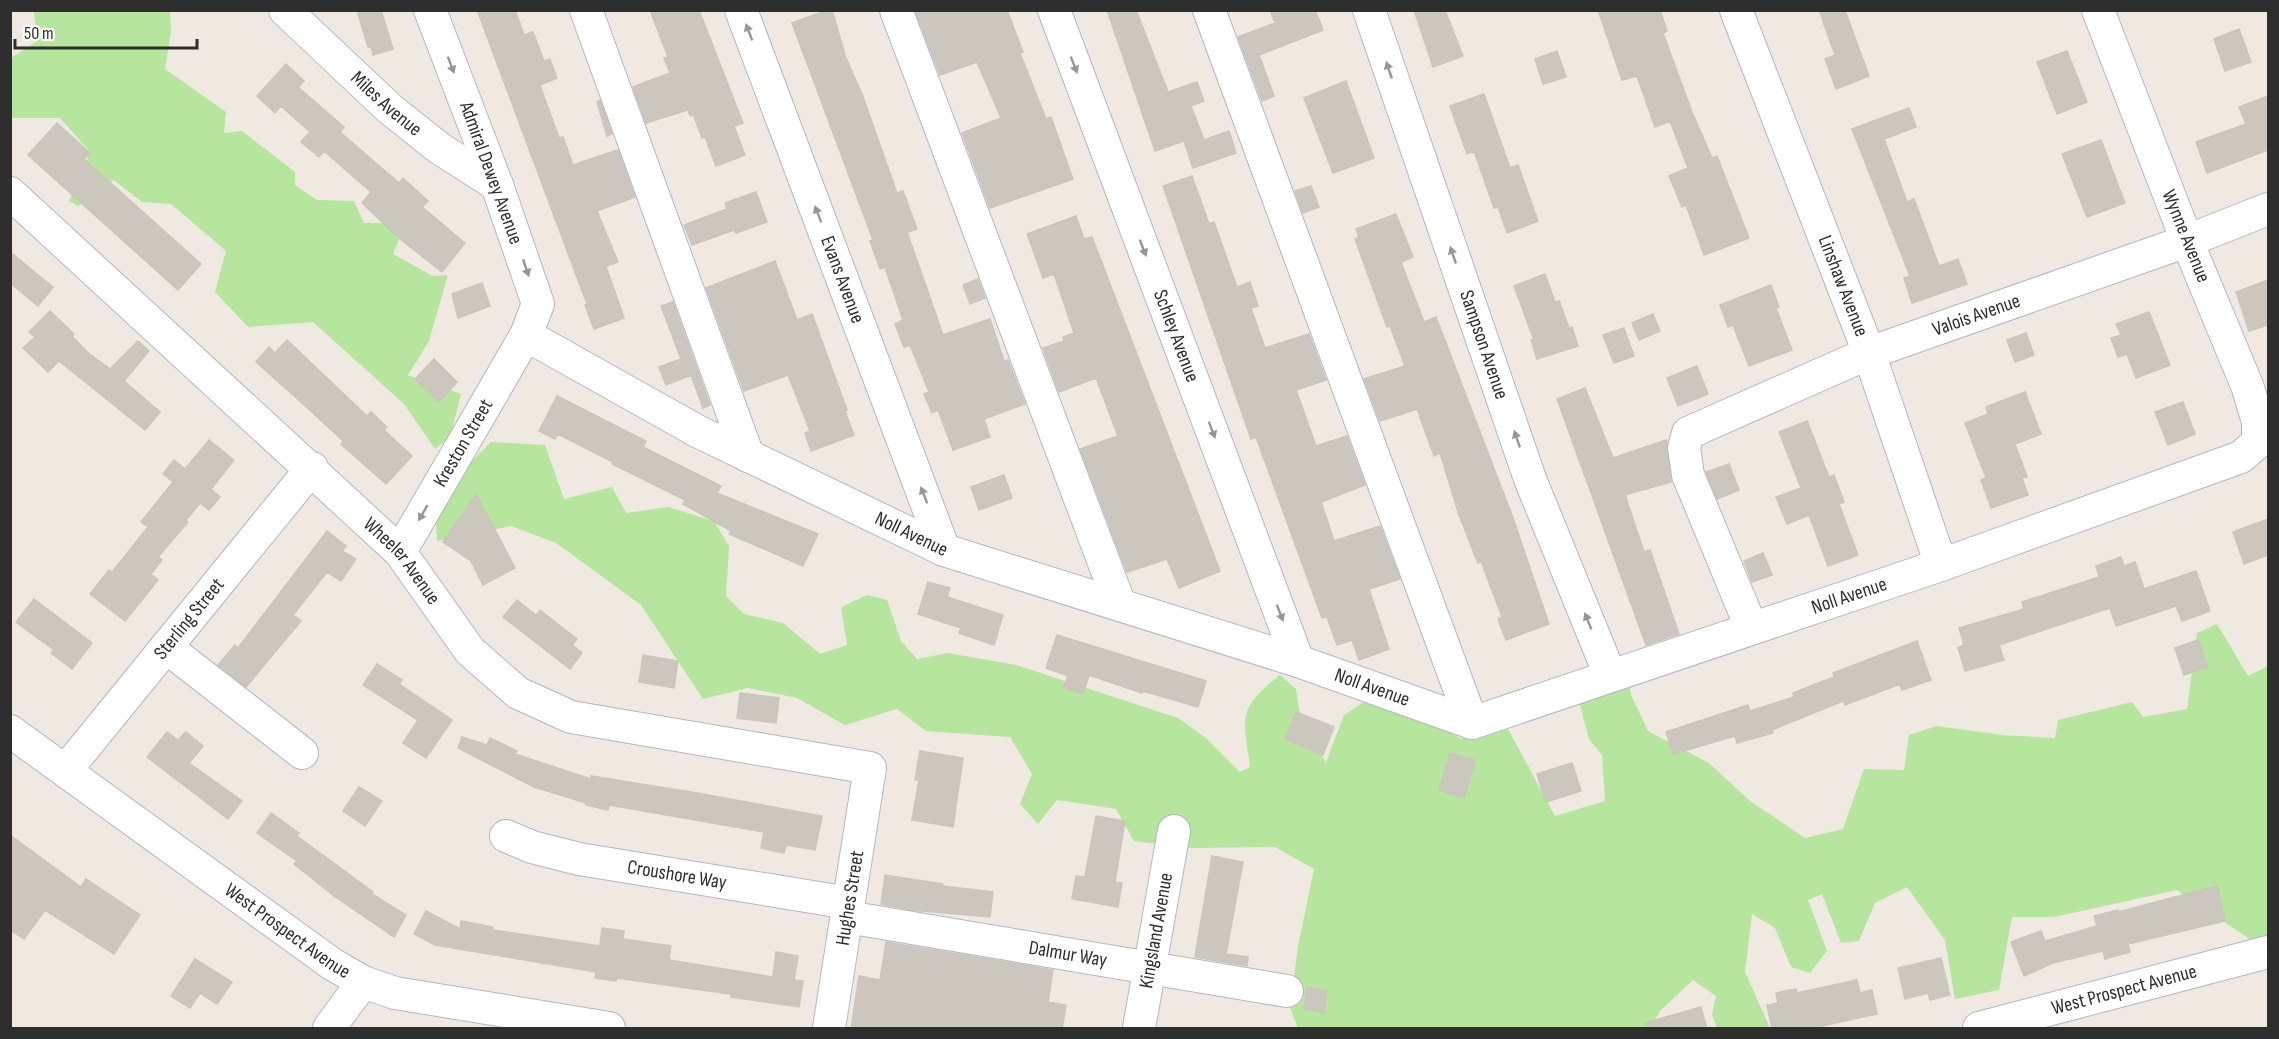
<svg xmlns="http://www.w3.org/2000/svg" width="2279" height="1039" font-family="'Sofia Sans Condensed',sans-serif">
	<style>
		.green { fill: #b6e59e }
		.building { fill: #cbc7bf; stroke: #cbc5ba; stroke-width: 1.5 }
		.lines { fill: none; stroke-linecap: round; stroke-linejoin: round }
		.minor-casing { stroke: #b4b7c1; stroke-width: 34 }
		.minor { stroke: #fff; stroke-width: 32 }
		.oneway { fill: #969696 }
		.labels { text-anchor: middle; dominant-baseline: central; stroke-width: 6; stroke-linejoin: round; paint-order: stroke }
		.street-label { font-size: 20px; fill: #2e2e2e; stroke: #fff }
	</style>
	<rect width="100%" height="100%" fill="#efe9e1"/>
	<path class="green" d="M34,11H170L171,32L165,69L226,112L224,133L242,131L295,172V185L317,200L354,201L364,223H384L399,239L393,254L433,276L448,275L429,341L408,375L461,394L450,437L435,449L404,404L313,322L248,327L215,292L226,251L171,204L142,202L114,180L78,206L69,201L90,152L60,118H11V58L37,41Z
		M491,442L545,445L564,499L612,487L626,513L668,507L714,521L729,546L726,596L744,614L783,623L820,654L847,645L841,607L867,595L887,600L901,641L917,659L948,653L1016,665L1178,718L1206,738L1240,772L1250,767C1243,716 1237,709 1280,675L1296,689L1302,728L1326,762L1344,715L1373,696L1430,719L1461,739L1477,730L1506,725L1555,816L1605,801L1602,755L1589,739L1578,698L1626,655L1631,695L1648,731L1709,763L1750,801L1805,838L1843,829L1864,769L1904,770L1909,735L1937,726L2002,735L2055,738L2058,720L2132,702L2143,717L2187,709L2197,633L2217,624L2248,676L2268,666V935L2254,942L2177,890L2054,917H2012L1999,990L1955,999L1945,940L1907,887L1875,903L1859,941L1841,943L1822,894L1808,900L1827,951L1810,973L1791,967L1775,928L1752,914L1745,972L1770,1028H1717L1712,1015L1716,996L1693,980L1660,1011L1650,1028H1298L1290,1008L1298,946L1314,869L1275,847L1190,848L1134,841L1116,809L1057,800L1038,824L1020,804L1032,774L1010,737L926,731L897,709L845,725L797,698L748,688L703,699L641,605L556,543L511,526L437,541L436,516L466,467Z"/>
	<path class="building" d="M357,10H381L393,49L373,55L371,46L368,47Z
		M477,10H515L524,35L533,32L544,61L550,59L557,78L540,85L559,138L563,137L573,165L618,150L635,197L597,211L618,262L606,266L624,318L594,329L585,305L587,304Z
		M650,10H699L743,123L734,126L745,155L716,166L705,137L702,138L693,114L690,116L688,110L646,123L633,87L670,73L664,58L668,57Z
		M828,10H832L846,58L862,94L897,193L903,191L917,229L907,232L943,335L990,319L1004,361L1008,360L1025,404L984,419L990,437L953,450L938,410L932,413L924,394L929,392L910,345L904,347L895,324L903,320L885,267L880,269L870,241L873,240L792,23Z
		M915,10H1007L1023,52L1020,53L1046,119L1051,117L1073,179L990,208L962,133L1001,118L977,62L940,75Z
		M1107,10H1136L1168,92L1197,82L1204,101L1191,106L1204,140L1229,131L1236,153L1193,168L1184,141L1155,151Z
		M1270,10H1315L1323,30L1259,55L1274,96L1262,101L1238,37L1275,23Z
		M1414,10H1445L1463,56L1433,67Z
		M1598,10H1660L1667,31L1663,33L1692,112L1712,158L1717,156L1749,238L1704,255L1686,205L1682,207L1669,176L1688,168L1670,121L1655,127L1637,76L1622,80Z
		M1819,10H1845L1869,76L1836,89L1825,59L1835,55Z
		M2239,29L2251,62L2225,71L2214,39Z
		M1557,51L1566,77L1543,84L1535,59Z
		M2067,51L2087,102L2057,114L2037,62Z
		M286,64L304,81L298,87L344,127L340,132L399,183L403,178L428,201L422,207L465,243L442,272L400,239L362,203L371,192L324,151L319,157L301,142L310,132L281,106L275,113L257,96Z
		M1346,81L1374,158L1333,173L1304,98Z
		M1484,94L1510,168L1518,165L1538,221L1507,233L1498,207L1494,208L1474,151L1467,154L1450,106Z
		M2268,96V150L2207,173L2196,142L2246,124L2239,107Z
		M600,100L612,134L607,136L597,102Z
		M1909,108L1916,127L1884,139L1907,202L1914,199L1939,266L1958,259L1967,284L1912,303L1904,278L1910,276L1852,129Z
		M57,123L90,153L84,159L201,264L178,290L28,155Z
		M2101,140L2125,203L2087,217L2062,154Z
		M1192,176L1209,224L1214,222L1237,287L1250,282L1258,306L1251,308L1265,348L1309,334L1326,380L1296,390L1316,446L1347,436L1365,485L1321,502L1334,541L1380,526L1400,579L1369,589L1389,649L1359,660L1352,640L1337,645L1327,617L1322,618L1256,437L1251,439L1244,419L1163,186Z
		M1311,186L1319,207L1303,213L1295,191Z
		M756,192L767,222L736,233L734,230L692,245L684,225L727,209L725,203Z
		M1396,214L1413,257L1401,262L1424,322L1436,317L1513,518L1549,624L1506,640L1498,619L1502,617L1481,561L1478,563L1459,515L1440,453L1434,456L1417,409L1380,421L1364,379L1405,366L1390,326L1387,327L1355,239L1359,237L1356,229Z
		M1076,216L1084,239L1092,237L1220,571L1179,588L1167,559L1127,572L1080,449L1118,436L1096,378L1059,392L1043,348L1064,341L1063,337L1074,333L1054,274L1043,278L1027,234Z
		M10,252L53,287L38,306L10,283Z
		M775,261L797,320L812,314L847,410L845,411L854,435L811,451L805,433L810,431L788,375L744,391L706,288Z
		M1545,274L1555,302L1559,301L1569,328L1572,327L1578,346L1537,359L1531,340H1534L1514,286Z
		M978,279L985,298L970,304L963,285Z
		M2268,280V325L2249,331L2236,292Z
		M482,283L490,306L458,318L452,294Z
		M1771,285L1779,307L1776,308L1792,350L1749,366L1733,325L1728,327L1720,305Z
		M673,302L710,405L703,408L691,375L666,385L659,367L681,359L661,306Z
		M50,311L74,334L72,336L87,352L110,369L138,341L149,351L124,381L160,412L145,430L59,361L48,372L23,348L35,337L29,332Z
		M2149,312L2170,365L2136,378L2127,354L2118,357L2111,338L2121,335L2116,324Z
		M1653,314L1660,331L1639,340L1632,323Z
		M1624,328L1634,356L1614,363L1603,335Z
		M2026,333L2034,355L2015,362L2007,340Z
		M287,340L367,416L371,412L387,427L384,430L412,456L386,484L341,444L343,441L312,412L256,362L269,347L275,353Z
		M434,359L457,382L439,402L415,379Z
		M1697,366L1708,394L1678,406L1667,378Z
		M1585,388L1613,458L1666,440L1667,442L1671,482L1625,495L1644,552L1650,550L1679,634L1646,645L1557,399Z
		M2025,392L2041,434L2015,444L2027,477L2022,478L2028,495L1991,508L1981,480L1986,478L1965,423L1988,414L1986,407Z
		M557,396L646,441L643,447L721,486L717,493L818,534L803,566L729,534L731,531L683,504L685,500L612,464L613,462L558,434L555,439L539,431Z
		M2183,402L2195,434L2168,445L2155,412Z
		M1807,421L1829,477L1834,475L1844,502L1839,504L1858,555L1828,566L1809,515L1787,524L1776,497L1801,488L1779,432Z
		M209,440L234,460L211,489L220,497L209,510L200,503L186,520L188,522L158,557L162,560L151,574L158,580L125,621L90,594L109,570L112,572L148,527L141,522L173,482L163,474L174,460L185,469Z
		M1729,464L1739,490L1717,499L1706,472Z
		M1004,475L1012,498L979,510L971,487Z
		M476,494L515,568L483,585L471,561L443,542Z
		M2268,519V555L2244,564L2233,532Z
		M327,531L346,546L342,551L356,559L341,581L327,572L293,615L301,621L246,687L218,665L235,645L238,648Z
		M1763,553L1772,575L1752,582L1744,561Z
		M2121,557L2124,566L2135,562L2144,589L2196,571L2210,611L2182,621L2176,606L2116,626L2110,608L1999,645L2004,660L1965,671L1958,648L1964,645L1959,628L2024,609L2022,602L2099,577L2096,566Z
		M928,582L950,588L947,597L1003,615L994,645L959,633L961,628L918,614Z
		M34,599L92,643L72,669L51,653L54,650L16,622Z
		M517,600L536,615L540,610L577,639L572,645L582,653L570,669L503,617Z
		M1057,635L1206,681L1198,707L1143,691L1142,693L1089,675L1083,694L1063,688L1068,676L1046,668Z
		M2198,640L2208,667L2184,675L2175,648Z
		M1917,641L1931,680L1902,690L1900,684L1845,705L1843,701L1772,730L1773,733L1737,743L1735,736L1673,754L1666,732L1748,705L1750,711L1794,697L1793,693L1834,677L1833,673Z
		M643,655L678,661L674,688L639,682Z
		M377,664L402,680L399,684L452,720L426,758L403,743L418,720L363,685Z
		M740,693L779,698L776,723L737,718Z
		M1296,712L1334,727L1323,755L1285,739Z
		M167,732L178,740L186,732L203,746L189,763L242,801L228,819L147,757Z
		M462,737L487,745L490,738L517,751L515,754L591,779V776L697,793L822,816L815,850L786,845L784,853L761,848L764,832L609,805L608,810L586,805V803L534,787L458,748Z
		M920,751L963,758L953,827L912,820L919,780H915Z
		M1450,753L1475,760L1464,798L1439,790Z
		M1572,763L1581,791L1546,802L1537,774Z
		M359,787L382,801L365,826L343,811Z
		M271,813L299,833L297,836L373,892L372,894L406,915L394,937L334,896L294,864L297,861L257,833Z
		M1096,816L1125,821L1115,882L1122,883L1118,907L1072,899L1076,876L1085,877Z
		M10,835L81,887L86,879L140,915L114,954L45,910L24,939L10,930Z
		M1212,856L1243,862L1226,954L1248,957L1247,966L1195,957Z
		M885,875L943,884L942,886L993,892L990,917L911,910L881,904Z
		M2217,886L2225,921L2128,944L2130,952L2105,959L2103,951L2053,963L2024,976L2011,942L2041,931L2045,941L2097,926L2094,916L2118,910V912Z
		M426,911L460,929L461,921L493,927V930L600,946L602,928L624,931L623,939L671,946L669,960L773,977L776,952L798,956L794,980L803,981L799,1007L731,997V994L687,988L617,978L616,981L595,978L596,972L435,945L414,934Z
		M886,942L1053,970L1048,1002L1066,1005L1062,1029H851L859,976L880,980Z
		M1941,958L1950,995L1930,1000L1928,993L1905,999L1898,968Z
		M195,959L232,982L217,1004L200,993L190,1008L171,996Z
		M1857,980L1860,993L1872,990L1877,1014L1808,1029H1772L1767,1005L1778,1003L1776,993L1796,989L1797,993Z
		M1307,987L1327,991L1324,1013L1304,1009Z
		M1701,1007L1707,1029H1646L1645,1023Z"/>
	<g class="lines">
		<defs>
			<g id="minor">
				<path id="s1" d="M285,10L390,109L439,148L497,185"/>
				<path d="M586,10L748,456"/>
				<path id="s2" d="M741,10L944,550"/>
				<path d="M896,10L1120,605"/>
				<path id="s3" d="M1054,10L1298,661"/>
				<path d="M1209,10L1472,723"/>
				<path id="s4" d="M1369,10L1530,479L1610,675"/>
				<path id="s5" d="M1736,10L1869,353L1941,565"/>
				<path id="s6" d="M10,193L400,552L470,651L518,693L571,717L870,768L829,1028"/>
				<path id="s7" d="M526,335L697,431L944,550L1298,661L1472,723L1941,565L2241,457L2258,442V422L2248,388L2187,241L2098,10"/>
				<path id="s8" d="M400,552L526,335L538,304L497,185L430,10"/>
				<path id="s9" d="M1751,627L1688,475L1684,448L1688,433L1869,353L2187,241L2268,209"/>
				<path d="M166,647L302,753"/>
				<path id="s10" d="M10,731L332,964L363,982L395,993L609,1028"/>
				<path id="s11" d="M66,770L312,468"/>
				<path id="s12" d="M506,836L532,847L579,859L849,903"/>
				<path id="s13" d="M847,917L1287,991"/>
				<path d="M329,1028L363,982"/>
				<path id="s14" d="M1139,1028L1174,831"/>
				<path id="s15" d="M1979,1028L2268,952"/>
			</g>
		</defs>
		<use href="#minor" class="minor-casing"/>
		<use href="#minor" class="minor"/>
	</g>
	<defs><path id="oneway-solid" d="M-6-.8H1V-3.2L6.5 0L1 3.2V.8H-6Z" transform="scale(1.5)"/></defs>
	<g class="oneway">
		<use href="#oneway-solid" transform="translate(749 32) rotate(-111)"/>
		<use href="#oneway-solid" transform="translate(451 65) rotate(69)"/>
		<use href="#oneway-solid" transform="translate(1074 65) rotate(69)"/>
		<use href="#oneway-solid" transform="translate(1389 70) rotate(-109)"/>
		<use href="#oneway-solid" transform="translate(818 214) rotate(-111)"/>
		<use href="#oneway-solid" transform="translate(1143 248) rotate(69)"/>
		<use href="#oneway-solid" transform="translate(1453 255) rotate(-109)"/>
		<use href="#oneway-solid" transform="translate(526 268) rotate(71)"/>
		<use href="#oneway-solid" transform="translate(1212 430) rotate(69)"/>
		<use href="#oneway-solid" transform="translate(1517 439) rotate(-109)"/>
		<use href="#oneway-solid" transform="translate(924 495) rotate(-111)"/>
		<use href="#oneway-solid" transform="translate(423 513) rotate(120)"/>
		<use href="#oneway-solid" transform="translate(1280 613) rotate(69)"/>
		<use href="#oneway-solid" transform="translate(1588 621) rotate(-112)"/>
	</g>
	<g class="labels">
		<g class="street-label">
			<text stroke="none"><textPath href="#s1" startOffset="138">Miles Avenue</textPath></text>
			<text transform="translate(491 173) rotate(70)">Admiral Dewey Avenue</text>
			<text transform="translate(2186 236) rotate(68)">Wynne Avenue</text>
			<text stroke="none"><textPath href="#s2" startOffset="288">Evans Avenue</textPath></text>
			<text stroke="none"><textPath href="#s5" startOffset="296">Linshaw Avenue</textPath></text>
			<text stroke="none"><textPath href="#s9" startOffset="519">Valois Avenue</textPath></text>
			<text stroke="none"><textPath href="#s3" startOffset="348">Schley Avenue</textPath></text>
			<text stroke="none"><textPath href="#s4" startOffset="354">Sampson Avenue</textPath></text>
			<text stroke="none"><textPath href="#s8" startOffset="126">Kreston Street</textPath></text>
			<text stroke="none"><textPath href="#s7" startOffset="434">Noll Avenue</textPath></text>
			<text stroke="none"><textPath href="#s6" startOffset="538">Wheeler Avenue</textPath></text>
			<text stroke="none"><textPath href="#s7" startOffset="1424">Noll Avenue</textPath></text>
			<text stroke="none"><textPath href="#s11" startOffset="195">Sterling Street</textPath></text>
			<text stroke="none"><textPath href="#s7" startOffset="920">Noll Avenue</textPath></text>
			<text stroke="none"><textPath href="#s12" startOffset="176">Croushore Way</textPath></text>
			<text transform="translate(850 898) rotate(-81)">Hughes Street</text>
			<text stroke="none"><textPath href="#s10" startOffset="342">West Prospect Avenue</textPath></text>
			<text stroke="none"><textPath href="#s14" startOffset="99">Kingsland Avenue</textPath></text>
			<text stroke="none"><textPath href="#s13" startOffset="224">Dalmur Way</textPath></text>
			<text stroke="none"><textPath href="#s15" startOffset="150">West Prospect Avenue</textPath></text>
		</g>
	</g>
	<rect width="2279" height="1039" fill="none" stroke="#2e2e2e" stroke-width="24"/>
	<path d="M15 39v9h182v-9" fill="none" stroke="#2e2e2e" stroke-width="3"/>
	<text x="24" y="39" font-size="18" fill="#2e2e2e" stroke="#ffffff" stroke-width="4.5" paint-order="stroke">50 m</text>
</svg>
